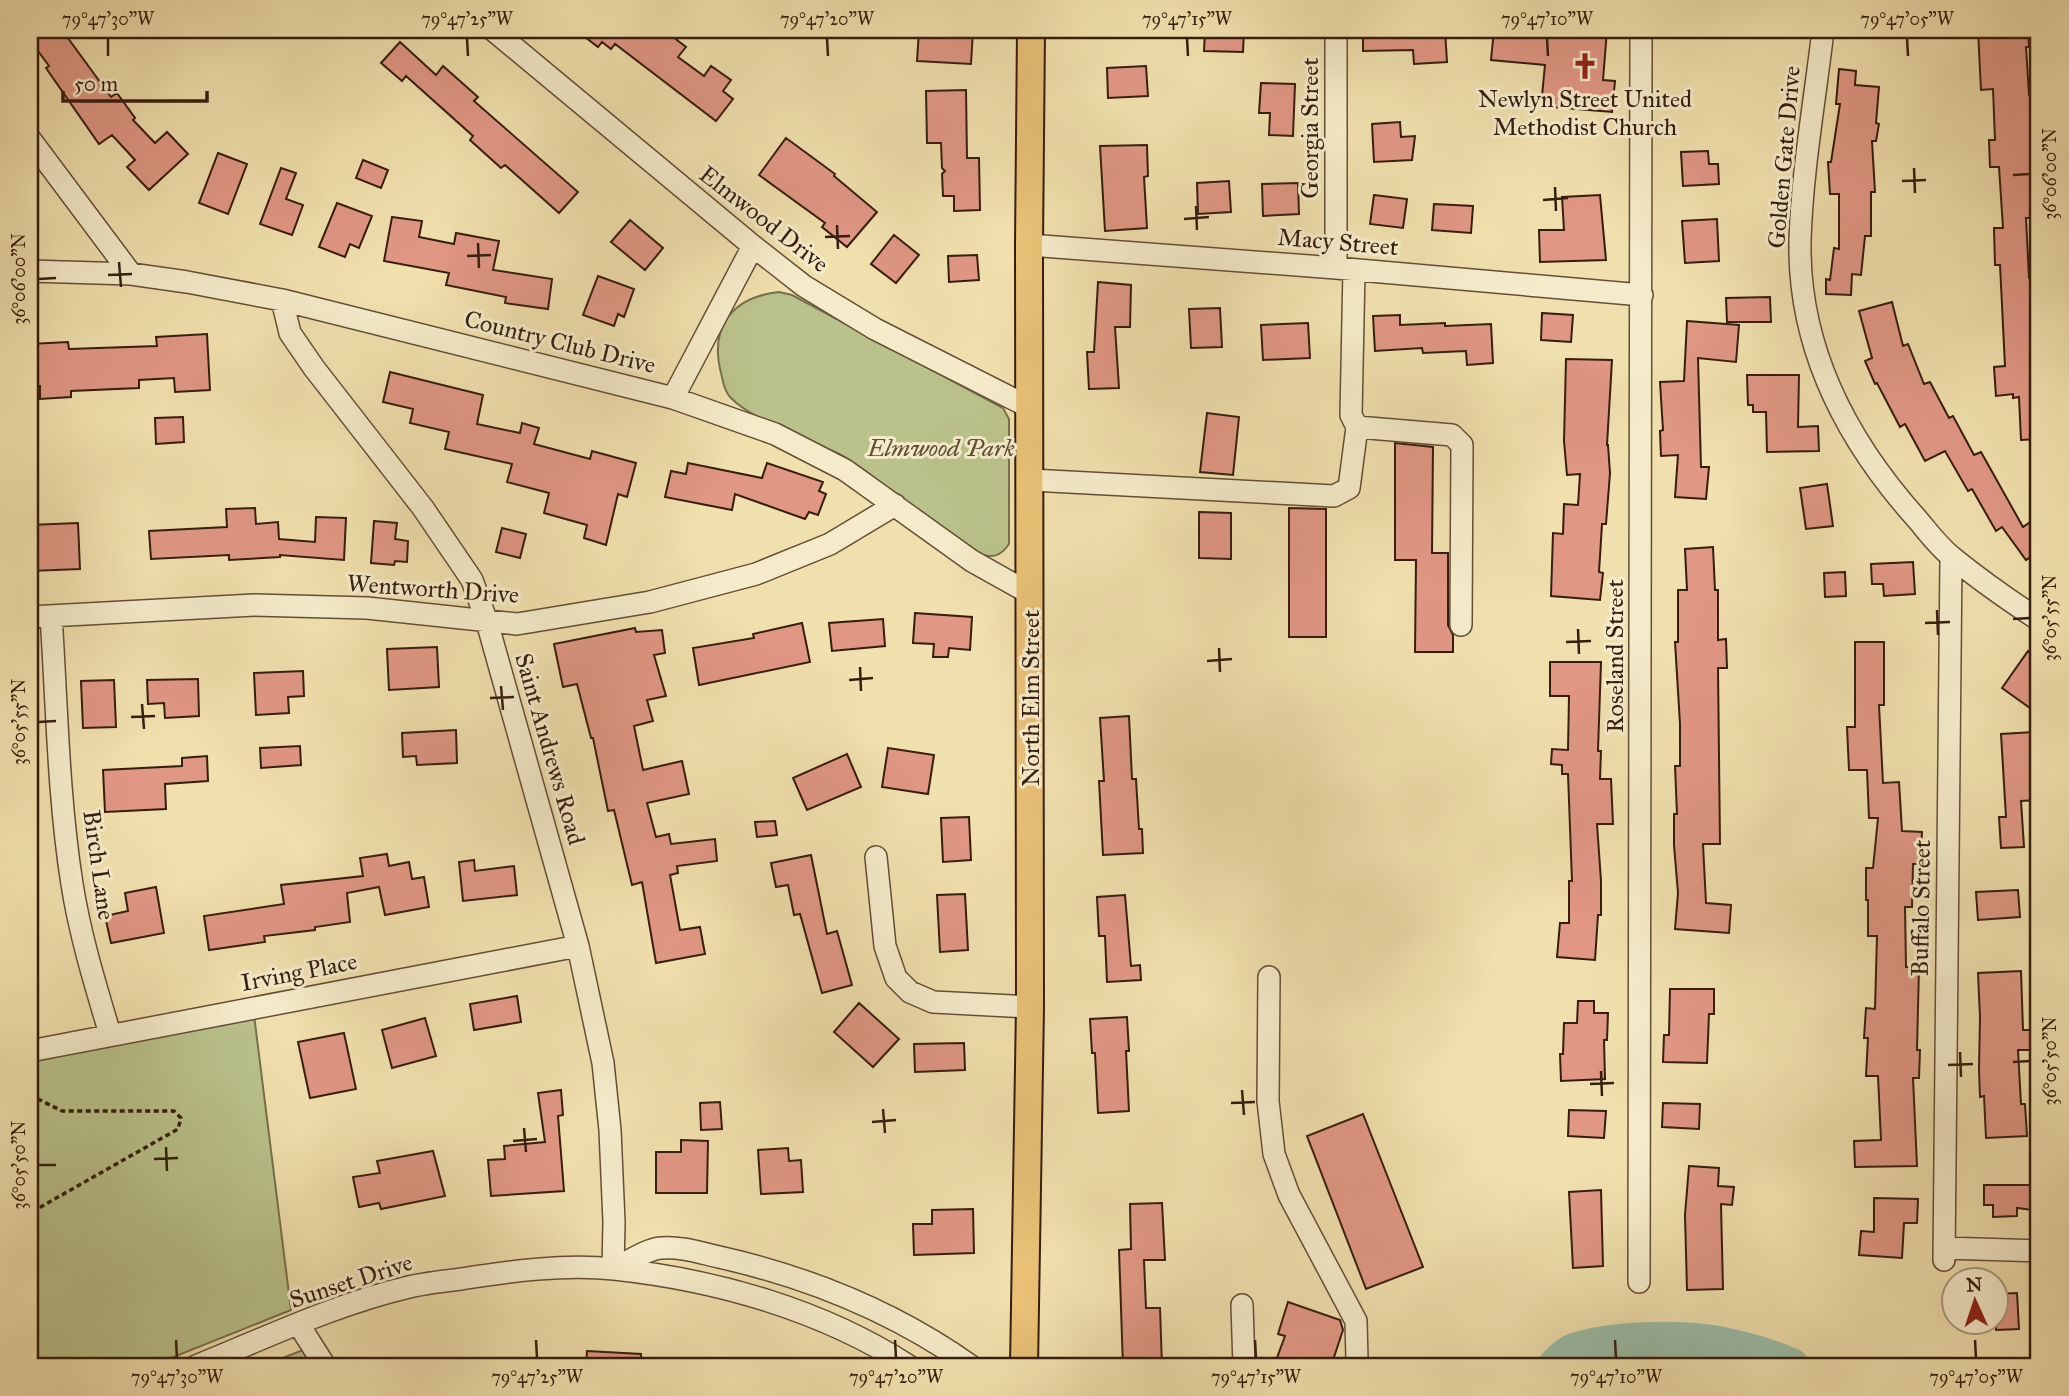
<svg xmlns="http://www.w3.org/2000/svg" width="2069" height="1396" font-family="'IM FELL Great Primer',serif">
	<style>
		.green { fill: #b9c28a; stroke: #78704c; stroke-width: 2 }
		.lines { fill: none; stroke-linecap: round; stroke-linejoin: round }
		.river { stroke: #9abda8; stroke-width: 35 }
		.building { fill: #e09784; stroke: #361d0f; stroke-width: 2 }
		.minor-casing { stroke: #644e36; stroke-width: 24 }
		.major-casing { stroke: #361d0f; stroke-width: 30 }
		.path { stroke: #361d0f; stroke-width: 3.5; stroke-dasharray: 5 3.5; stroke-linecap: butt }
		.minor { stroke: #f5ebca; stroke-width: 21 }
		.major { stroke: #e8c076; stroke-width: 26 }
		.ticks { fill: none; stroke: #361d0f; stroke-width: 2.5 }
		.labels { text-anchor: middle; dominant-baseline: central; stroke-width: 6; stroke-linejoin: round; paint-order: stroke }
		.poi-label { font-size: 24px; fill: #361d0f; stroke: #f5ebca }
		.street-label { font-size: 24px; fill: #361d0f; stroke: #f5ebca }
		.park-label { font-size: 24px; font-style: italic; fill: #5d4f34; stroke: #f5ebca }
		.neatline { fill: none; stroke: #361d0f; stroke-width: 2.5 }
		.ticks-label { font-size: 18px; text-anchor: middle; fill: #361d0f }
	</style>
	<rect width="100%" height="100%" fill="#f0e0ad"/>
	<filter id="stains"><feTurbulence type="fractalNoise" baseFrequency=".00286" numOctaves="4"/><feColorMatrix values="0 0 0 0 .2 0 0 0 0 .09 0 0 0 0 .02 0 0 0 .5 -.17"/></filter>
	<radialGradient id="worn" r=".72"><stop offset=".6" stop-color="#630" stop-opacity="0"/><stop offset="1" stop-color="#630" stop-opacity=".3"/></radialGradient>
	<path class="green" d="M779,292L792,295L1003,408L1009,419V544C1000,557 993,558 978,554C948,532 917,510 887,488C873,477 859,465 843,456C812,440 752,421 730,397C724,391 723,381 721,373C709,326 733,297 779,292Z
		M253,1007L291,1310L151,1366H30V1061Z
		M303,1350L312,1366H262Z"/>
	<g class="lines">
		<path class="river" d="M1555,1366C1560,1360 1568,1352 1576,1350C1612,1338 1678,1337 1715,1343C1741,1348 1768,1355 1792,1366"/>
	</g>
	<path class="building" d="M30,30H62L111,97L117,93L135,118L133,120L155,143L167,132L188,154L149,190L127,167L135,160L112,135L99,144L46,68L49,66L30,40Z
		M576,30H664L686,47L678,57L704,76L711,66L731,80L723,91L733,99L716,121L615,44L611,49L602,42L598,47Z
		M919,30H973L971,64L917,61Z
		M1205,30H1244L1243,52L1204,51Z
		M1363,30H1445L1447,62L1414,64L1413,50L1363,51Z
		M1494,30H1607L1603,80L1615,81L1612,112L1541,106L1545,65L1491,60Z
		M1978,30H2028L2029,47H2026L2029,95H2034L2035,123H2033L2036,190H2039V218H2026L2029,278H2039V439L2021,440L2019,397L2013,398V394L1996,396L1994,367L2005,366L2000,265H1995L1994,228H2003L1999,167H1990L1989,140H1995L1993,89L1981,90Z
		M400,42L436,75L443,66L478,97L474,101L578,192L559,213L505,165L501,168L470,140L473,136L406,76L402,81L381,63Z
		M1146,66L1148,96L1108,98L1107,68Z
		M1839,69L1856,71L1855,85L1879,87L1876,123L1879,124L1876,141H1872L1875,192H1871V236H1865L1861,275L1852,274L1851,295L1826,294V279L1830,280L1834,248L1839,249V194H1830L1828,162H1831L1840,104H1836Z
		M1261,83L1295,84L1293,136L1269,135L1270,113H1259Z
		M966,90L967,158H979L980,210L954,211V196H943L942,174L945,171L942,168L941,143H927L926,91Z
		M1400,122L1401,137L1415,136L1412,160L1374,162L1372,124Z
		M786,138L835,174L834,176L877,212L847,247L822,227L825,223L759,175Z
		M1147,145L1148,176L1144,177L1147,228L1105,231L1100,146Z
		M1708,151L1709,164H1718L1719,184L1683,186L1681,152Z
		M218,153L247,164L228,214L199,203Z
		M363,160L388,170L381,188L356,178Z
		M281,168L296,173L286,199L303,205L292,235L260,224Z
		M1229,181L1231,212L1198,214L1197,183Z
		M1298,183L1299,214L1263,216L1262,184Z
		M1374,195L1407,199L1403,228L1370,224Z
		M1600,195L1606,260L1540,262L1539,230H1564L1562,197Z
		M337,203L372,216L359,248L350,244L345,257L319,247Z
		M1434,204L1473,206L1471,233L1432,230Z
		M392,217L422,221L419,237L454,244L456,233L499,241L493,270L552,279L548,309L505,303L506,297L446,285L449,273L384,261Z
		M1717,219L1719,261L1685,263L1682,221Z
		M630,220L663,248L645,270L611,242Z
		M894,235L919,255L896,283L871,264Z
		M977,255L979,280L949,282L948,256Z
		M598,276L634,289L624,317L618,314L614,326L583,315Z
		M1098,282L1131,285L1130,327H1115L1119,388L1089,389L1087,352H1094Z
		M1770,297L1771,322H1727L1726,298Z
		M1892,302L1903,346L1908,344L1924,384L1930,382L1949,418L1953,416L1974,455L1981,452L2023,527L2033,520L2039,529V551L2026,560L2002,527L1996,531L1972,489L1968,491L1945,451L1925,461L1905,424L1900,427L1877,383L1875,384L1865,361L1872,358L1859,311Z
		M1220,308L1222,347L1191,348L1189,309Z
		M1542,313L1573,315L1571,342L1541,340Z
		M1400,315V325L1445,323V326L1491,324L1493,363L1467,365L1466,351L1423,353L1422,348L1375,351L1373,316Z
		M1687,321L1739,325L1736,362L1698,358L1701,467H1709L1706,499L1675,497L1678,455L1661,456L1660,431L1663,430L1660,382L1684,381Z
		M1308,323L1310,358L1263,360L1261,325Z
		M207,334L210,390L175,392L174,378L139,380V388L71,391V397L40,399V386H30V344L68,342L69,349L157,346L156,337Z
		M1566,359L1612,360L1607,445H1608L1610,473L1606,524H1602L1599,572L1603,573L1600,600L1551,596L1553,533L1563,534L1564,504L1578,505L1580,474L1567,475L1564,441Z
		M390,372L483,395L477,424L520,433L522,423L539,428L534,444L590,459L592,451L636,463L627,497L618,494L606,545L584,538L587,525L544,513L549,493L507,482L512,464L445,449L449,432L410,423L413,409L383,402Z
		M1747,375H1799L1798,427L1818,426L1819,451L1767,452L1766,412H1753V405H1748Z
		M1207,413L1239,417L1233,475L1200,472Z
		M183,417L184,442L156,444L155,418Z
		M1395,443L1433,447L1432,553H1448V625L1453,635V652H1415L1416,560H1395Z
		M688,463L762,478L767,463L823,482L819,491L826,494L818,515L809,512L805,519L735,494L732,510L665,497L671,471L686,474Z
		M1827,484L1833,526L1806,529L1800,488Z
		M255,508L256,524L278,522L279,539L315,542L316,517L346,518L344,560L280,555V557L229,560V555L151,559L149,531L227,527L226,509Z
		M1289,508L1326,509V637H1289Z
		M1199,512L1231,513V559L1199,558Z
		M374,521L397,523L395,539L408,541L407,562L395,561L394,565L371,563Z
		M78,523L80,569L30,571V525Z
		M502,528L526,534L520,558L496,552Z
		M1713,547L1715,590H1718V640L1726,639L1727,668H1718L1720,844H1703L1706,903L1731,905L1729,933L1675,929L1678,893L1674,845V814H1677L1675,766H1680V724L1675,642H1678V590H1687L1685,549Z
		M1913,562L1915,594L1884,596L1883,584H1872L1871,564Z
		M1845,572L1846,596L1825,597L1824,573Z
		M915,613L972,617L970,650L949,648L948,657H933L934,644L913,643Z
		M883,619L885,646L832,651L829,623Z
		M802,623L810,662L699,685L693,648L754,638L753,634Z
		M635,628L636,632L662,630L665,653L654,655L666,696L647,700L653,721L634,726L643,770L682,761L689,794L647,803L656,837L669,834L671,844L715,839L717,861L677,866L678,873L670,875L680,930L700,927L705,954L656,963L642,882L632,885L614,810L608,811L593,738H591L577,684L563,687L554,644Z
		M1855,642H1884V705H1879L1883,783L1899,782L1902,831L1922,832L1920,864H1913L1912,907H1905L1906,967H1919L1917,1050H1920L1919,1078H1913L1917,1166L1855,1167L1854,1141L1881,1140L1878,1076H1866L1868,1038H1864L1866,1008L1875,1009L1877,936H1868V900H1866V868H1873L1878,818H1869L1867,770H1849L1847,727H1855Z
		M437,647L439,687L389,690L387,649Z
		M2028,651L2039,659V695L2030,708L2002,688Z
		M1550,662H1601L1598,751H1601L1600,779H1611L1613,824H1597L1601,881V915H1598L1595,960L1557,957L1560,923H1569V881H1572L1568,774H1562V765L1551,764L1552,749L1568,750L1569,696H1550Z
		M303,671L304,696L288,697L289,713L256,715L254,673Z
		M198,679L199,716L165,718L164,703L148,704L147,680Z
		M114,680L116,727L83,728L81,681Z
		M1129,716L1132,779H1136L1139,829H1142L1143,853L1103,855L1099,781H1104L1100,718Z
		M456,730L457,763L417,765L416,756L403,757L402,733Z
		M2035,732L2037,763H2039V800L2021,801L2024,847L2001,848L1999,817H2006L2001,734Z
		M300,746L301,765L261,768L260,748Z
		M888,748L934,755L928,794L882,787Z
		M847,754L861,787L807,810L793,778Z
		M207,756L208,781L165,784L166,809L105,812L103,770L182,766V758Z
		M969,817L971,860L943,862L941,818Z
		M775,821L777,835L757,837L755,822Z
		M387,854L389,866L409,862L412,879L424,877L429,907L385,915L379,887L347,893L350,922L315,927V930L264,936L265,942L209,950L204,916L284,904L281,885L363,876L360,858Z
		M811,855L827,934L837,931L852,985L822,993L800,914L794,915L788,885L776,887L771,863Z
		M474,860L475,871L514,866L517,895L463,901L459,862Z
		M156,887L164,933L111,943L105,916L128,911L125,893Z
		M2018,890L2020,917L1978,920L1976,892Z
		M965,894L968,950L940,952L937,895Z
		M1125,895L1131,966L1140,965L1141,980L1107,982L1105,936H1099L1097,897Z
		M2021,971L2023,1030H2039V1050H2018L2021,1104H2025L2027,1136L1986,1138L1984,1096L1980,1097L1979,1069L1980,1017L1978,973Z
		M1670,989H1714V1014H1709L1707,1063L1663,1062L1664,1035H1669Z
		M517,996L521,1022L474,1030L470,1004Z
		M1578,1001H1594V1013H1608L1607,1040H1604L1605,1079L1561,1081L1560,1054H1563L1564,1023H1577Z
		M859,1003L899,1039L873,1067L834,1032Z
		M1127,1017L1129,1051H1126L1129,1111L1098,1113L1095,1053H1092L1090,1019Z
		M425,1018L436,1056L392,1068L382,1030Z
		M344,1033L356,1089L310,1098L298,1042Z
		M964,1043L965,1070L915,1072L914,1044Z
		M561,1090L563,1115L558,1116L564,1191L491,1196L488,1160L505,1159L504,1146L545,1142L538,1093Z
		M720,1102L722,1129L701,1130L700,1103Z
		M1663,1103L1700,1104L1699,1129L1662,1127Z
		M1569,1110L1606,1111L1604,1138L1568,1136Z
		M1363,1114L1423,1267L1366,1289L1307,1136Z
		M681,1140L708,1141L707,1193H656V1152H681Z
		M788,1148L789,1161L801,1160L803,1192L761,1194L758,1150Z
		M433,1151L445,1196L381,1209L379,1203L359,1207L353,1177L380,1173L377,1161Z
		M1689,1166L1719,1168L1718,1186L1734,1187L1732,1205L1721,1204L1723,1289L1687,1290L1685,1215Z
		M1984,1185H2033V1210L2017,1208V1216L1993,1217V1205H1984Z
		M1601,1190L1603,1266L1573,1268L1569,1192Z
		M1874,1198L1918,1199L1917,1223H1904L1902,1258L1859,1255L1861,1231L1874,1232Z
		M1162,1203L1165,1260H1144L1146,1308H1160L1162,1366H1123L1119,1250L1131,1249L1130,1204Z
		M973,1209L974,1253L914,1255L913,1224H932V1210Z
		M2017,1293L2019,1329L1996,1330V1294Z
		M1288,1302L1340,1320L1343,1330L1331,1366H1285L1275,1363L1285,1336L1278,1334Z
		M587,1351L641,1354V1366H586Z"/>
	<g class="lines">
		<defs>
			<path id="minor" d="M493,30L753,246L804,286L875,329L1031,408
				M1336,30V268
				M1823,30C1815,100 1802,171 1800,241C1798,348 1847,441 1917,519C1928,532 1939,547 1953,558C1980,580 2010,601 2039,620
				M30,139L131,274
				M1029,245L1336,268L1642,295
				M1354,270L1351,415L1357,427L1452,435L1462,445L1461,625
				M30,271L131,274L187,282L282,300L673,398L775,434L845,470L972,561L1031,594
				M282,300L290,333L314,368L423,508L472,580L487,622L578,946L603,1063L610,1130L614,1222L613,1269
				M673,398L753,246
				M1031,480L1334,496L1349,488L1357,427
				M51,616C57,705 58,795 72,884C80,935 95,984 110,1034
				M30,617L254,605L367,608L517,624L650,602L756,574L830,544L895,505
				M876,857L885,946L896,978L910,992L933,1002L1030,1007
				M1269,977L1268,1101L1274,1154L1289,1195L1356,1321L1357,1360L1353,1366
				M30,1051L578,946
				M1944,1248L2039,1251
				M1944,1260L1951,557
				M613,1269C627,1263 646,1249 661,1248C680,1246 701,1253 719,1257C808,1277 896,1313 971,1366
				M1639,1282L1641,30
				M1242,1305L1244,1366
				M299,1325L325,1366
				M196,1366C265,1338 336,1304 409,1287C426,1283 444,1281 461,1279C511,1271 564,1264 614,1269C717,1280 822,1310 909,1366"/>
			<path id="major" d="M1024,1366L1030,1007L1029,245L1031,30"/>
		</defs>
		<use href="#minor" class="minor-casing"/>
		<use href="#major" class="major-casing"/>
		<path class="path" d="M30,1095L62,1111H174L181,1118L178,1129L30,1213"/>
		<use href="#minor" class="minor"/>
		<use href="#major" class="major"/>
	</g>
	<path class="ticks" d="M108,38V56M467,38L468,56M827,38L828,56M1187,38L1188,56M1547,38L1548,56M1907,38L1908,56M1914,168L1915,193M2013,175L2030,174M1902,181L1926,180M1555,187L1556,211M1543,200L1568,198M1196,206L1197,230M1184,219L1209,217M837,225L838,249M825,237L850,236M478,243L479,268M467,256L491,255M119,262L121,287M108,275L132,274M38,279L56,278M1937,610L1938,635M2013,619L2030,618M1925,623L1950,622M1578,629L1579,654M1566,642L1591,641M1219,648L1220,672M1207,661L1232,659M860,667L861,691M849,680L873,678M501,686L503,710M490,698L514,697M142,704L144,729M131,717L155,716M38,722L56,721M1960,1052L1961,1077M2013,1062L2030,1061M1948,1065L1973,1064M1601,1071L1602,1096M1590,1084L1614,1083M1242,1090L1244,1115M1231,1103L1255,1102M883,1109L885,1133M872,1122L896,1120M524,1128L526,1152M513,1141L537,1139M166,1147L167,1171M154,1159L178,1158M38,1165H56M176,1340L177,1358M536,1340L537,1358M895,1340L896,1358M1255,1340L1256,1358M1615,1340L1616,1358M1975,1340L1976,1358"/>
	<defs>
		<symbol id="church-bare" viewBox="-9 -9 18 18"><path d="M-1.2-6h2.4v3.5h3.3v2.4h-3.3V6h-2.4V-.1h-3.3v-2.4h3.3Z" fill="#8f2418" stroke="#f5ebca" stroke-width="2.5" paint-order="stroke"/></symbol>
	</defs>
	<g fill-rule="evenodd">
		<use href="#church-bare" x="1566" y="47" width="38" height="38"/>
	</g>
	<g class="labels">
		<g class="poi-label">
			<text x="1585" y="99">Newlyn Street United<tspan x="1585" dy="28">Methodist Church</tspan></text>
		</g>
		<g class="street-label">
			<text transform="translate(1310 128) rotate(-90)">Georgia Street</text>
			<text transform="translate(1784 157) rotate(-85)">Golden Gate Drive</text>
			<text transform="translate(764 219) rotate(38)">Elmwood Drive</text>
			<text transform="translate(1338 242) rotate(5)">Macy Street</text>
			<text transform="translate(560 342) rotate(14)">Country Club Drive</text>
			<text transform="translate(433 589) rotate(4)">Wentworth Drive</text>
			<text transform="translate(1615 656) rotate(-90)">Roseland Street</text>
			<text transform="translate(1031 698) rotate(-90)">North Elm Street</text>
			<text transform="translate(550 749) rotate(74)">Saint Andrews Road</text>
			<text transform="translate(99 865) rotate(82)">Birch Lane</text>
			<text transform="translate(1921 908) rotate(-89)">Buffalo Street</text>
			<text transform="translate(299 972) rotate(-11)">Irving Place</text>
			<text transform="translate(351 1281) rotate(-18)">Sunset Drive</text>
		</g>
		<g class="park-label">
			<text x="941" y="448">Elmwood Park</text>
		</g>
	</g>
	<rect width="2069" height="1396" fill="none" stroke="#f0e0ad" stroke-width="77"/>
	<g transform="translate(1975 1301) rotate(357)"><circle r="33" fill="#f5ebca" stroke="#a9997f" stroke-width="2"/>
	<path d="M0-5L12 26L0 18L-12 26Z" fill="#8f2418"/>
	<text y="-10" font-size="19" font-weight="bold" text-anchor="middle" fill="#361d0f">N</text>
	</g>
	<path d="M63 91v10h144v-10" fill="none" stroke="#361d0f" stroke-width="3.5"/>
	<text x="74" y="91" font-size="21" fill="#361d0f" stroke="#f5ebca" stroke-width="5" paint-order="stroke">50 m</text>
	<rect x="38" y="38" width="1992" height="1320" class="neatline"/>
	<g class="ticks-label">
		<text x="108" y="25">79°47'30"W</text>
		<text x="467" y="25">79°47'25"W</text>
		<text x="827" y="25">79°47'20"W</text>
		<text x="1187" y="25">79°47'15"W</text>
		<text x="1547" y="25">79°47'10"W</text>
		<text x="1907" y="25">79°47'05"W</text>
		<text transform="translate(2050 174) rotate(-90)" y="6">36°06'00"N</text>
		<text transform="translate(19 279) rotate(-90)" y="6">36°06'00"N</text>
		<text transform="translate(2050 618) rotate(-90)" y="6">36°05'55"N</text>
		<text transform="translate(19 722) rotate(-90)" y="6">36°05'55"N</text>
		<text transform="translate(2050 1061) rotate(-90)" y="6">36°05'50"N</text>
		<text transform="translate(19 1165) rotate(-90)" y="6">36°05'50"N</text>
		<text x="177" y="1383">79°47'30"W</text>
		<text x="537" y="1383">79°47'25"W</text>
		<text x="896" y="1383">79°47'20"W</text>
		<text x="1256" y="1383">79°47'15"W</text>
		<text x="1616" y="1383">79°47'10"W</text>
		<text x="1976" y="1383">79°47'05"W</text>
	</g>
	<rect width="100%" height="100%" filter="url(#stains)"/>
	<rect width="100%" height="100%" fill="url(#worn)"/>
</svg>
